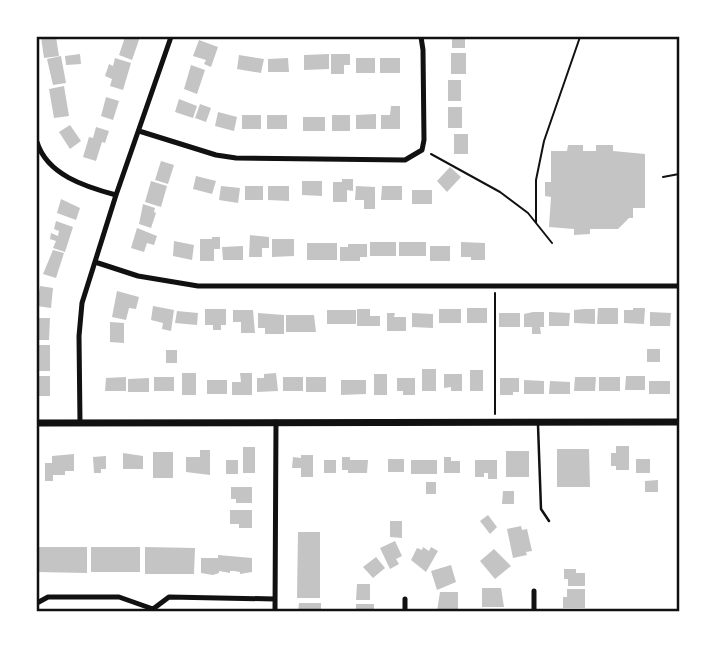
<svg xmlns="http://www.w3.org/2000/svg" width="716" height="649" font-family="'IBM Plex Serif',serif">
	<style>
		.building { fill: #c4c4c4 }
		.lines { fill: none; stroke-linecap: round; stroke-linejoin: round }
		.path { stroke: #111; stroke-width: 2 }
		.service { stroke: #111; stroke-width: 2.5 }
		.minor { stroke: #111; stroke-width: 5 }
		.tertiary { stroke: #111; stroke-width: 7 }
		.neatline { fill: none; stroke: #111; stroke-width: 2.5 }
	</style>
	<rect width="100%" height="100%" fill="#fff"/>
	<path class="building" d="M41,37H56L59,56L44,58Z
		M125,37H140L132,60L119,55Z
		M452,37H465V48H452Z
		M199,40L218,47L211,67L204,64L206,60L193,56Z
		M451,53H466V74H451Z
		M80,54L81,64L66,65L65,56Z
		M329,54V69L304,70V55Z
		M331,54H350V65H344V74H331Z
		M239,55L264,59L261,73L237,69Z
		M61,56L66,83L53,85L47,59Z
		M115,58L131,63L123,90L110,86L112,79L105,76L109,64L113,66Z
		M288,58L289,72H268V59Z
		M356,58H375V73H356Z
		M380,58H400V73H380Z
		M191,65L205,70L197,94L184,89Z
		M448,80H461V101H448Z
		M64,86L69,116L54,118L49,89Z
		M106,97L119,101L113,120L101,116Z
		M179,99L197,106L193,118L175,112Z
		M200,104L211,108L206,122L195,118Z
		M391,106H400V129H381V115H390Z
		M448,107H462V128H448Z
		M218,112L237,117L234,131L215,126Z
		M376,114V129H356V115Z
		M242,115H261V129H242Z
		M267,115H287V129H267Z
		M332,115H350V131H332Z
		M303,117H325V131H303Z
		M70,125L81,141L70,149L59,132Z
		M96,127L109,131L105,143L102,142L96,161L83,157L89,137L93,138Z
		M454,134H468V154H454Z
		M568,145H583V151H596V145H613V151L645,154V208H633V218H629L618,229H590V234L574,235V229L549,227L551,197L545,196V182H551V151H567Z
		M161,161L174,165L168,184L155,180Z
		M450,167L461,177L447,192L437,181Z
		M196,176L216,181L212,194L193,189Z
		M342,179H353V191L347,190V202H333V182H342Z
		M151,181L167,186L161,207L145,202Z
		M302,181H322V196L302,195Z
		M221,186L240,188L238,203L219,200Z
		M245,186H263V200H245Z
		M268,186H289V201L268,200Z
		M356,186L375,187V209H364V200H355Z
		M382,186H402V200H381Z
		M412,190H432V204H412Z
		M61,199L80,208L76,220L57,213Z
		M143,204L155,208L154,212L156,213L151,228L139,224Z
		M56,221L73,227L65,252L53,248L56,241L50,239L51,233L58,236L59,231L54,229Z
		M137,228L157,236L154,245L147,243L144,252L131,248Z
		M250,235L269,237V248H262V257H249Z
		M212,237H220V249H214V261H200V239H212Z
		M272,239H294V256L272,257Z
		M174,241L194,245L192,260L173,256Z
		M370,242H396V256H370Z
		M399,242H426V256H399Z
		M461,242L485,243V260H471V257H461Z
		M307,243H337V260H307Z
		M348,244H367V257H360V261H340V247H348Z
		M243,246V260H223L222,247Z
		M430,246H450V261H430Z
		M53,250L64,253L56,278L43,274Z
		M40,286L53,288L51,308L37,306Z
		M117,291L139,297L136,309L129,308L126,320L112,317Z
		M153,306L174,310L171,331L162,329L163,323L151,320Z
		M467,308H487V323H467Z
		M598,308H618V324H597Z
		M633,308H645L644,324L624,323V310H633Z
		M205,309H226V325H221V330H213V325H205Z
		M357,309H370V316H380V326H357Z
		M439,309H461V323H439Z
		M584,309H595V324L574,323V310Z
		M233,310H253L255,333H241V322H233Z
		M327,310H356V324H327Z
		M177,311L198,313L197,325L175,323Z
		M533,312H544V327H540L541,334H532V327H524V314Z
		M549,312L570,313L569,326H549Z
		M650,312L671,313L670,326H650Z
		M258,313L284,315V334H265V328H258Z
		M387,313H395L394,317H406V331H387Z
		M412,313L433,314V328L412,327Z
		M499,313H520V327H499Z
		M286,315H314L316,332H286Z
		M37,318H50L49,340H37Z
		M110,322L124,323V343L110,342Z
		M37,345H50V371H37Z
		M647,349H660V362H647Z
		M166,350H177V363H166Z
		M422,369H436V391H422Z
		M470,370H483V391H470Z
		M182,373H196V395H182Z
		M240,373H252V395H232V382H241Z
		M276,373L278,391L257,392V378H264V374Z
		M374,374H387V395H374Z
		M444,374H462V391H451V387L444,388Z
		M37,376H50V396H37Z
		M626,376H645V390H625Z
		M126,377V391H105L106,378Z
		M154,377H174V391H154Z
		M283,377H303V391H283Z
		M306,377H326V392H306Z
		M575,377H596L595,391H574Z
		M599,377H620V391H599Z
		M149,378V392H128V379Z
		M397,378H415V395H403V391H397Z
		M500,378H519V392H513V395H500Z
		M207,380H227V394H207Z
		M341,380H366V394L341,395Z
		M524,380L544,381V394H524Z
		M550,381L570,382V394H549Z
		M649,381H670V394H649Z
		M616,446H629V470H616V466H611V453H616Z
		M243,447H255V473H243Z
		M557,449H589L590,487H557Z
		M200,450H210V475L186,472V457H200Z
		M506,451H529V477H506Z
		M153,452H173V478H153Z
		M123,453L143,456V469H123Z
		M74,454V471H65V475H53V481H45V463H52V456Z
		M301,455H313V477H301V468H292L293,457L301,458Z
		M106,456V469H101V473H94L93,457Z
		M342,457H350V460H368L367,473H348V470H342Z
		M444,457H451V461H460V473H444Z
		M388,459H404V472H388Z
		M636,459H650V473H636Z
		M226,460H238V474H226Z
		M324,460H336V473H324Z
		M411,460H437V474H411Z
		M475,460H497V479H488V473H484V477H475Z
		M658,480V492H645V481Z
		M426,482H436V494H426Z
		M231,487H252V503H236V499H231Z
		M503,491H514V504H502Z
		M230,510H252V528H239V524H230Z
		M488,515L497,527L490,534L480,521Z
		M390,521H402V538L390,537Z
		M521,526L522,530L527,529L532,551L526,552L527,555L513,558L507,529Z
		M298,532H320V598H297Z
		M395,541L402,556L396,559L399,564L390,569L380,548Z
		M37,547H87V573L37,572Z
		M91,547H140V572H91Z
		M145,547L195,548L194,574H145Z
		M423,547L429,551L431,547L438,551L426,572L411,560L417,548L422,550Z
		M494,549L511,566L495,579L480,561Z
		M218,555L252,558V572L240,574V572L234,571H230V573L219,571V573L213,575L201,573V558H218Z
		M376,557L385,568L373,578L363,567Z
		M451,565L456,582L437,590L431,571Z
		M564,569H576V573H585V586H568V579H564Z
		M357,584H370V600H356Z
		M482,588H501L504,607H482Z
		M567,589H585V608H563V597H567Z
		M440,592H458V610L437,611Z
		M299,603H321V612H298Z
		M356,604H374V612H356Z"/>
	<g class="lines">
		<path class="path" d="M431,154L500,192L528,213L552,243
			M663,177L679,174
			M536,223V180L544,141L580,37
			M495,414V293"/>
		<path class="service" d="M538,425L541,509L549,521"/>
		<path class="minor" d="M139,131L216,155L236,158L405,160L422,150L424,140L423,50L421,37
			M37,142C47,175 86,187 116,195
			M95,262L138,276L198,286H679
			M80,423L79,336L82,303L116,195L171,37
			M405,599V612
			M37,603L48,597H119L153,609
			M152,612L153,609L169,597L275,599
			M275,612L276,422
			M534,612V591"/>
		<path class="tertiary" d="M37,423L679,422"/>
	</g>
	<rect width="716" height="649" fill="none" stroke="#ffffff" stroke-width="77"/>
	<rect x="38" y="38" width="640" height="572" class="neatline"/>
</svg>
